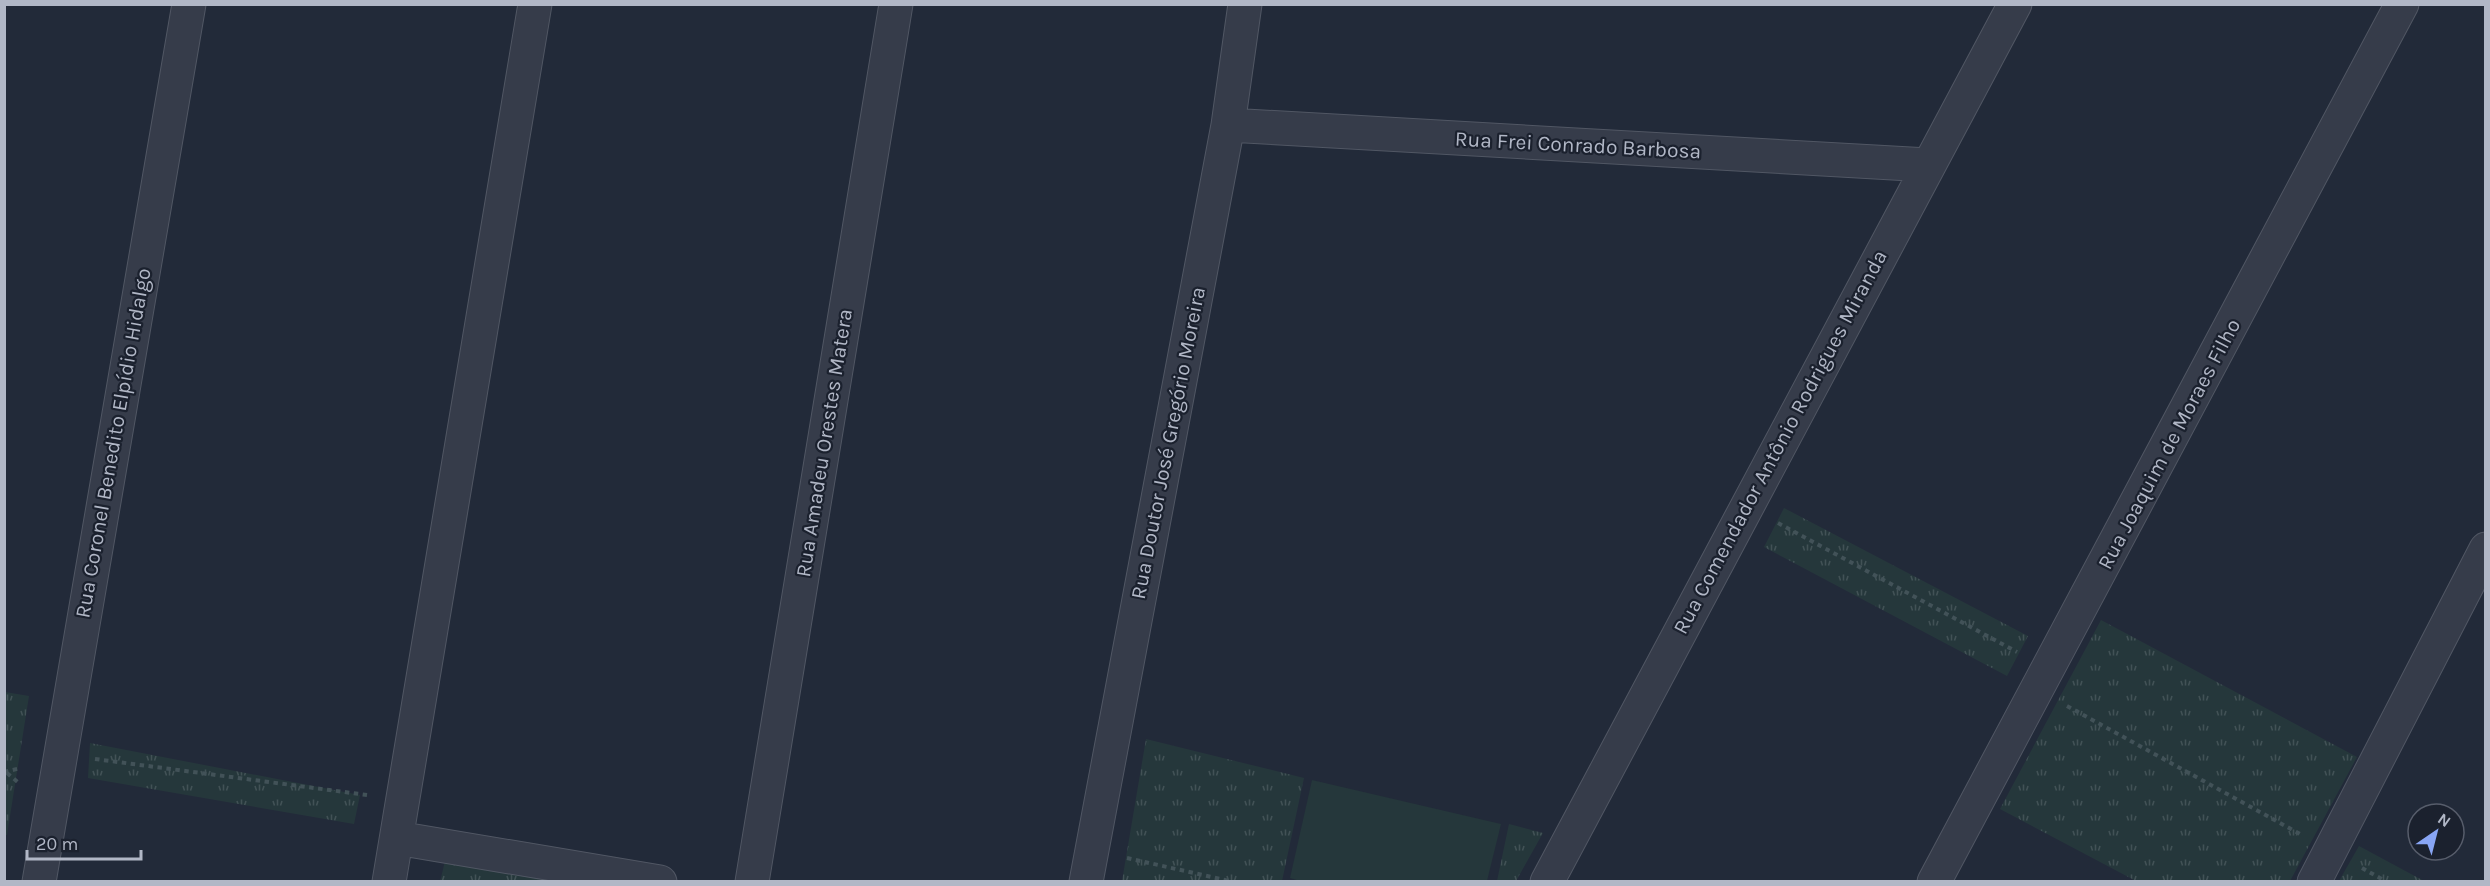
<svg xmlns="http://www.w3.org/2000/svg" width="2490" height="886" font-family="Karla,sans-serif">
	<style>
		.green { fill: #25373b }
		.park { fill: url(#park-tufts) }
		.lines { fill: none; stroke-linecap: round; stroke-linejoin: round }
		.minor-casing { stroke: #515764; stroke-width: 35 }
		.path { stroke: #425258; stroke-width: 4; stroke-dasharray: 4.5 4.5; stroke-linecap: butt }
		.minor { stroke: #363c4a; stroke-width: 33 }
		.labels { text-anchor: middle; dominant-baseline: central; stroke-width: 4.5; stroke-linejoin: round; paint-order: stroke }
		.street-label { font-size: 21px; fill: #b1b7c6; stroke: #1b212e }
	</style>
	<defs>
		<pattern id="park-tufts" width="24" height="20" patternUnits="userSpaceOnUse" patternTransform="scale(1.5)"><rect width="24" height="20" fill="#25373b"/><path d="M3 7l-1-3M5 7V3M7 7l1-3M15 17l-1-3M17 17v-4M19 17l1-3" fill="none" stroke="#425256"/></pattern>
	</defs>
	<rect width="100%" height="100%" fill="#222a39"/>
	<path class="green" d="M1312,780L1501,824L1487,881L1303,882L1290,878Z"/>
	<path class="park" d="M1784,508L2028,636L2007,676L1764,547Z
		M2101,620L2357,757L2290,881H2136L2000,809Z
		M5,692L29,696L7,835H4Z
		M1146,739L1304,778L1282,881H1122Z
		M90,743L360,795L354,824L88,778Z
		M1509,824L1543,833L1516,881H1497Z
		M2359,846L2424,881H2339Z
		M445,861L560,882H440Z"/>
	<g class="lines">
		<defs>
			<path id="minor" d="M1228,125L1928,165
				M397,838L660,882
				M39,882L189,4
				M389,882L535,4
				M752,882L896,4
				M1086,882L1228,125L1245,4
				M1547,882L2015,4
				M1934,882L2402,4
				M2314,882L2486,549"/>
		</defs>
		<use href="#minor" class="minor-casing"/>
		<path class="path" d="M1778,523L2017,652
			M2067,706L2300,834
			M95,759L367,795
			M4,772L21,768
			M7,773L20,784
			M1127,858L1234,882
			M2362,868L2387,882"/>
		<use href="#minor" class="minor"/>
	</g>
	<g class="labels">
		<g class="street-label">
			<text transform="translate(1578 145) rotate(3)">Rua Frei Conrado Barbosa</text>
			<text transform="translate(1780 442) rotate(-62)">Rua Comendador Antônio Rodrigues Miranda</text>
			<text transform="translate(113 443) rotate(-80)">Rua Coronel Benedito Elpídio Hidalgo</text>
			<text transform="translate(824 443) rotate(-81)">Rua Amadeu Orestes Matera</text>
			<text transform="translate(1168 443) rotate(-79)">Rua Doutor José Gregório Moreira</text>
			<text transform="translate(2169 444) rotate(-62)">Rua Joaquim de Moraes Filho</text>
		</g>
	</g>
	<rect width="2490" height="886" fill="none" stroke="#b1b7c6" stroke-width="12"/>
	<g transform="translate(2436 832) rotate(35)"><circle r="28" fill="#1b212e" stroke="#575d6b" stroke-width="1.5"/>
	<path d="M0-4.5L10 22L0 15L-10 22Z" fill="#88a5f4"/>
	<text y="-9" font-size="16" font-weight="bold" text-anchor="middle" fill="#b1b7c6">N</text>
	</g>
	<path d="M27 850v9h114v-9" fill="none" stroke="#b1b7c6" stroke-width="3"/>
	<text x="36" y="850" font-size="18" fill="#b1b7c6" stroke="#1b212e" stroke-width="4.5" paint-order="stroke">20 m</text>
</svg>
